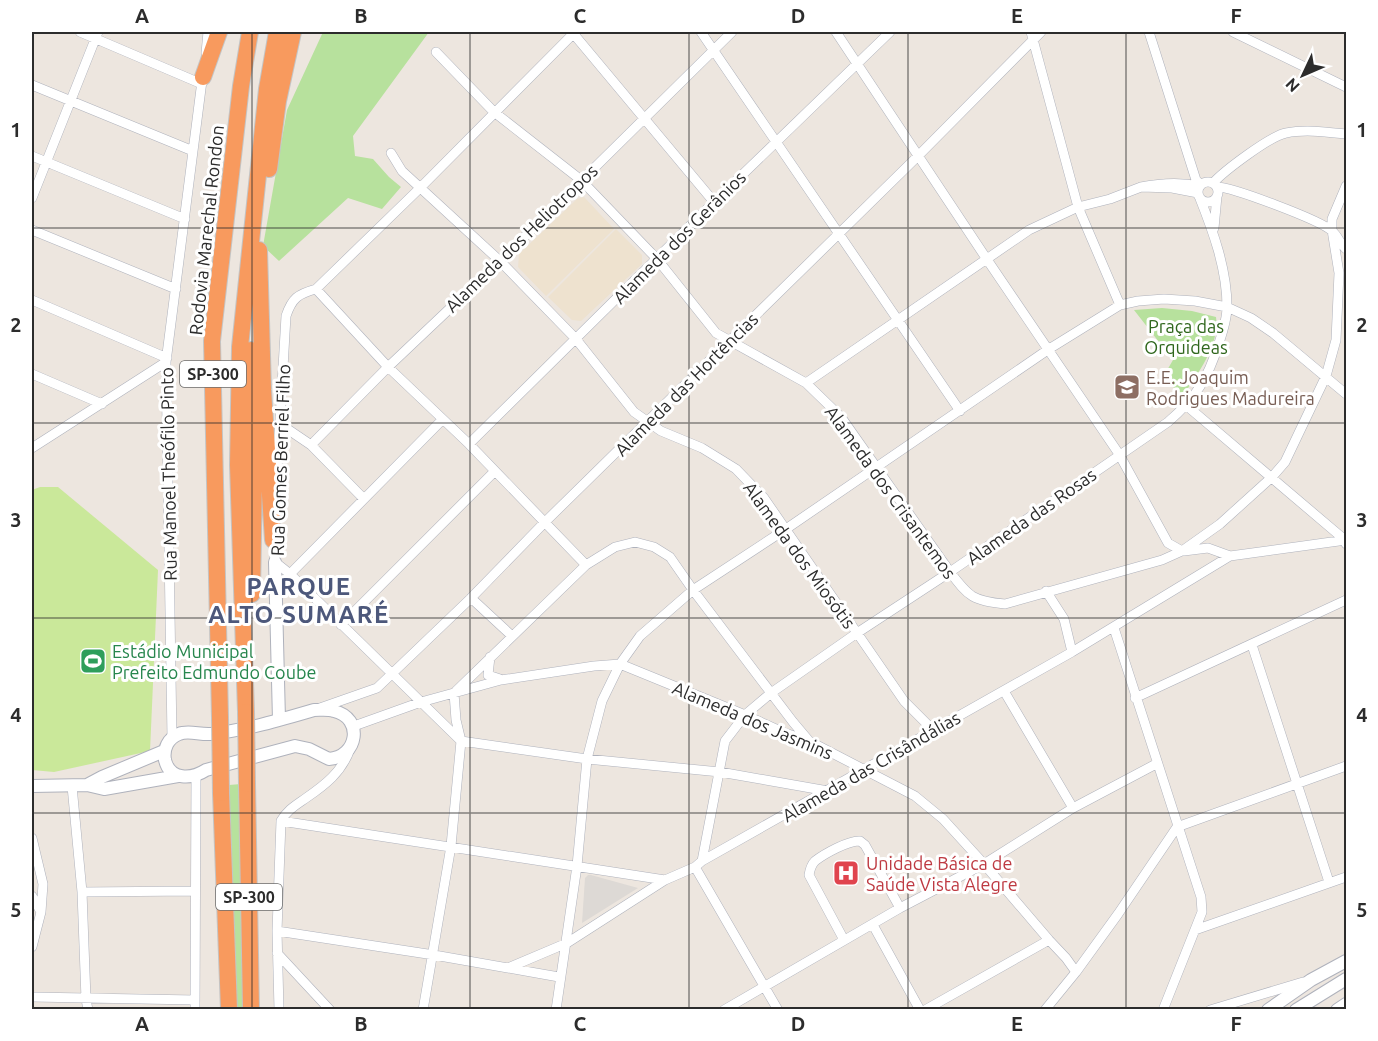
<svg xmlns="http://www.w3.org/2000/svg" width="1378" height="1041" font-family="Ubuntu,sans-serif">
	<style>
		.education { fill: #eee2cf }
		.green { fill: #b7e19d }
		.pitch { fill: #cae89a }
		.plaza { fill: #ddd9d5 }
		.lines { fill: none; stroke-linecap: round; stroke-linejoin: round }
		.street-casing { stroke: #afb2bc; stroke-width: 10 }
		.secondary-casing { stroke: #afb2bc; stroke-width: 14 }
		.highway-casing { stroke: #c4c4c4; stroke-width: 18 }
		.street { stroke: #fff; stroke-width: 9 }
		.secondary { stroke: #fff; stroke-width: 12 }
		.highway { stroke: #f89a5e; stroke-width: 16 }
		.highway-bridge-casing { stroke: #c4c4c4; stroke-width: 18; stroke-linecap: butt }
		.highway-bridge { stroke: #f89a5e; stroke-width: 16 }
		.grid { fill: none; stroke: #2c2c2c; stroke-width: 1.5; stroke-opacity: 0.55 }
		.labels { text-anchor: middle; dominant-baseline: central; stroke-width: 6; stroke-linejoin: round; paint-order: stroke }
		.shield { fill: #fff; stroke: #6b6b6b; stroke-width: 1.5 }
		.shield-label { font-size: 16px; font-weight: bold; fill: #2c2c2c }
		.street-label { font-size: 18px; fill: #2c2c2c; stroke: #fff }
		.park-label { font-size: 18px; fill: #30671d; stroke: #fff }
		.education-label { font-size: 18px; fill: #785e54; stroke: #fff; text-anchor: start }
		.leisure-label { font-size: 18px; fill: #27864d; stroke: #fff; text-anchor: start }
		.health-label { font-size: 18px; fill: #be3a42; stroke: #fff; text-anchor: start }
		.district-label { font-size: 24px; font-weight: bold; letter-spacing: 1.5px; fill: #4d587b; stroke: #fff }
		.neatline { fill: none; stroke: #2c2c2c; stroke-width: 2 }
		.grid-label { font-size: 20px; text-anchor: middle; font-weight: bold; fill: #2c2c2c }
	</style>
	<rect width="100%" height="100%" fill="#ede6df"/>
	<path class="education" d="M584,197L614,229L546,296L518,267L519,254L577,199Z
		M616,229L642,255V264L581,321L572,320L548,297Z"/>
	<path class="green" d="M323,32H429L353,136L355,156L373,159L389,177L401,187L382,209L348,198L279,261L263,246L287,110Z
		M1162,308L1192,311L1216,317C1220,347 1195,377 1180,400L1166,372L1173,360L1134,310Z
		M241,784L246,1009H234L229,785Z"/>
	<path class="pitch" d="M40,487H58L158,570L150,751L54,772L32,770V490Z"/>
	<path class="plaza" d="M588,875H591L638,888L582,923L585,878Z"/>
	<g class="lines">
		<defs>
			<path id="street" d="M80,32L202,84
				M572,32L714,202
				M701,32L960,411
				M836,32L986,258L1119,454L1168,543L1182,551
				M1031,32L1078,207L1120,305
				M1149,32L1196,180L1201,185
				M1233,32L1346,87
				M436,52L494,112L581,180L657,259L716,333L806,383L841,417L950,572C969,597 973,601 1005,604L1162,560L1182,551L1220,524L1272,477L1285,462L1326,376L1336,340L1339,273L1332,230V219L1346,186
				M206,53L208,32
				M32,85L193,151
				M391,153L402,171L500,261L576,339L634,412L661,431L702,448L736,469L764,498L904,701L933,730
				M32,156L185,219
				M1198 192a10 10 0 1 1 20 0a10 10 0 1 1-20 0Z
				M1213,183C1224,171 1270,136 1286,133C1305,129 1327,132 1346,134
				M1217,187C1232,187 1320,220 1332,231C1338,236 1340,244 1346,249
				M1198,193L1172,188L1141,187C1161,183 1180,182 1200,186
				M32,198L98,32
				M1214,228L1217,196
				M32,230L176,289
				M316,289L388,367L469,444L586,565
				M32,300L167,358
				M32,374L102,404
				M806,383L1029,230L1078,207L1110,199L1141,187
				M1187,406L1345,540L1346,544
				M280,424L311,445L364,499
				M469,444L714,202L890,32
				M311,445L388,367L500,261L732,32
				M32,448L166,362
				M276,488L286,316C292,298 298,294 316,289L420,188L575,32
				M273,538L275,562L290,574L461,741
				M1184,551L1208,548L1230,556L1346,540
				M290,574L442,420
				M1046,591L1064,619L1072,652
				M471,598L512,636
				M341,625L495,471
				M1114,628L1201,897L1202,912L1163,1010
				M1252,645L1329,882
				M490,657L488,675L500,679
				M456,691L586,565L615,547L635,542L654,547L670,557L693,590L793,722L809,741
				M1004,691L1073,808
				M1135,698L1346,600
				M320,708L377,688L471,598L544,523L919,155L1041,32
				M354,726L421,702L501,680L594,666L620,664L745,715L785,733L809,741L915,796L943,819L984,864L1049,940L1066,958L1076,972
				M172,738L166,362L203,73
				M461,741L587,759L720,772L828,791
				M72,786L82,892L86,999L88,1010
				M281,821L665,880
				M32,838L43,884L41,912L32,947
				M702,861L725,741L745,715L771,693L857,633L950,572L1168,422C1196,398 1208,378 1219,343C1223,331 1227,319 1227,307C1227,269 1213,231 1199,196
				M695,867L778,1010
				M82,892L194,891
				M32,896L41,912
				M873,925L920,1010
				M1195,930L1346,877
				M277,931L434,955L559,977
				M844,940L809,875C810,869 811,865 815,861C824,854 849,840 860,841L865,845L900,908
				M277,953L330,1010
				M508,968L567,943L665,880L695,867L702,861L1072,652L1230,556
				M32,997L195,1000
				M195,1010L196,775
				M279,1010L277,931L281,821C287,810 296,805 306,798C325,785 342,772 350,749
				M423,1010L451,846L461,741L456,720L454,693
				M556,1010L577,866L587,759L602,701L620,664L640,636L693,590L786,529L1049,349L1120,305L1138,301L1164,299L1195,301L1227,307L1251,318L1273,333L1346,394
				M724,1010L900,908L984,864L1073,808L1156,764
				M925,1010L1049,940
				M1045,1010L1076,972L1118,914L1177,827L1346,766
				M1210,1010L1303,982"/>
			<path id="secondary" d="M275,562L279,720
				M314,710C321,710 328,709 334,711C364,718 358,757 329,759L309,749L295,746L206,770C192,779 170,781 165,760C163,749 168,738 179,734C188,730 200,735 211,734C246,730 280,720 314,710Z
				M87,785L102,777L164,751
				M32,786L87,785L104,789L178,776
				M1268,1010L1311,980L1346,961
				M1296,1010L1346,979
				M1337,1010L1346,1004"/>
			<path id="highway" d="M203,77L219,32
				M269,169L278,101L293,32
				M259,250L263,390L273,540
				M251,350L254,475L252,594
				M246,712L238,465L240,347L267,89L277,32
				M220,718L212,341L241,86L250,32
				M247,784L251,1010
				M221,793L229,1010"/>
		</defs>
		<use href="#street" class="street-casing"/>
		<use href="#secondary" class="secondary-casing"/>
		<use href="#highway" class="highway-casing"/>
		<use href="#street" class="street"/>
		<use href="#secondary" class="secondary"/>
		<use href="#highway" class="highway"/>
		<defs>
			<path id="highway-bridge" d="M246,712L247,784
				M220,718L221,793"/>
		</defs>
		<use href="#highway-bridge" class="highway-bridge-casing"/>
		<use href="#highway-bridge" class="highway-bridge"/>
	</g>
	<path class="grid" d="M252,32V1010M470,32V1010M689,32V1010M908,32V1010M1126,32V1010M32,228H1346M32,423H1346M32,618H1346M32,813H1346"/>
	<defs>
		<symbol id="school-square" viewBox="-11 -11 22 22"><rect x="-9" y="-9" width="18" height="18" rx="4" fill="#8d6e63" stroke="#fff"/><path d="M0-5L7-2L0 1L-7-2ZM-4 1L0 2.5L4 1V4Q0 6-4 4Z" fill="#fff"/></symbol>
		<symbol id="stadium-square" viewBox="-11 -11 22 22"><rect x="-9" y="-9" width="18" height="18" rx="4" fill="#2e9e5b" stroke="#fff"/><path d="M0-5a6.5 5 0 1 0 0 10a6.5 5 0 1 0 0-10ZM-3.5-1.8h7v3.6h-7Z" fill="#fff"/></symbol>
		<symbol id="hospital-square" viewBox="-11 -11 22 22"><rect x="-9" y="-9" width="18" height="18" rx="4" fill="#e0444e" stroke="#fff"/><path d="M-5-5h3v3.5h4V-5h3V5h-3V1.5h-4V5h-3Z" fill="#fff"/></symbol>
	</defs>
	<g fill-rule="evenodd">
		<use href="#school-square" x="1112" y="372" width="30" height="30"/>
		<use href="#stadium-square" x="78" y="646" width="30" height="30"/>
		<use href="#hospital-square" x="831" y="858" width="30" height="30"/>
	</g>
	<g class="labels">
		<g class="shield">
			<rect x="180" y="361" width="66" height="26" rx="4.5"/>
			<rect x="216" y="884" width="66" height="26" rx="4.5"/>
		</g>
		<g class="shield-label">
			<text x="213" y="374">SP-300</text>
			<text x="249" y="897">SP-300</text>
		</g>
		<g class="street-label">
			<text transform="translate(206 230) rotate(-84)">Rodovia Marechal Rondon</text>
			<text transform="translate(679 237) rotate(-45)">Alameda dos Gerânios</text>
			<text transform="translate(521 238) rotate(-44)">Alameda dos Heliotropos</text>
			<text transform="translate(686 384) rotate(-45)">Alameda das Hortências</text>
			<text transform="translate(280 460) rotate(-88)">Rua Gomes Berriel Filho</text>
			<text transform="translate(168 474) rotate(-91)">Rua Manoel Theófilo Pinto</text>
			<text transform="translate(891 492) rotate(54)">Alameda dos Crisantemos</text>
			<text transform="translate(1031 516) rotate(-35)">Alameda das Rosas</text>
			<text transform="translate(800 555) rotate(54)">Alameda dos Miosótis</text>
			<text transform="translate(753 720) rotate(23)">Alameda dos Jasmins</text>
			<text transform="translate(871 766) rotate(-30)">Alameda das Crisândálias</text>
		</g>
		<g class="park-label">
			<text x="1186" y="326">Praça das<tspan x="1186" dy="21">Orquideas</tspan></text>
		</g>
		<g class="education-label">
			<text x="1146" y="377">E.E. Joaquim<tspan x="1146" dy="21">Rodrigues Madureira</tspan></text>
		</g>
		<g class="leisure-label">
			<text x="112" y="651">Estádio Municipal<tspan x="112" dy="21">Prefeito Edmundo Coube</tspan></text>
		</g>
		<g class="health-label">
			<text x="866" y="863">Unidade Básica de<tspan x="866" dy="21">Saúde Vista Alegre</tspan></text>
		</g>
		<g class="district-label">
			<text x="299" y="586">PARQUE<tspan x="299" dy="28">ALTO SUMARÉ</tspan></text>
		</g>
	</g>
	<rect width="1378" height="1041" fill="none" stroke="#ffffff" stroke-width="66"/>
	<g transform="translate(1303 75) rotate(226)" stroke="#ffffff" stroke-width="4.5" paint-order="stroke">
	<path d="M0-4.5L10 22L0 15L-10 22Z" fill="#2c2c2c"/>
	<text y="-9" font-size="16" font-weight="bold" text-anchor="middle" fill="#2c2c2c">N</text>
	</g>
	<rect x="33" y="33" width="1312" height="975" class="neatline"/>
	<g class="grid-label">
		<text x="142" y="23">A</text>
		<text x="361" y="23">B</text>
		<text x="580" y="23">C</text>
		<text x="798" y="23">D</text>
		<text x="1017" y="23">E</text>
		<text x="1236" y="23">F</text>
		<text x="16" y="137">1</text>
		<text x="1362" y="137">1</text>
		<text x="16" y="332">2</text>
		<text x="1362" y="332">2</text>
		<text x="16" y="527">3</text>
		<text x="1362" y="527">3</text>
		<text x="16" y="722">4</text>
		<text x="1362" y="722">4</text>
		<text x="16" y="917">5</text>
		<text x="1362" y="917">5</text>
		<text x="142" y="1031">A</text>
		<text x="361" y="1031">B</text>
		<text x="580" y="1031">C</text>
		<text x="798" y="1031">D</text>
		<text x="1017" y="1031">E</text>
		<text x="1236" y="1031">F</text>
	</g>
</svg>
